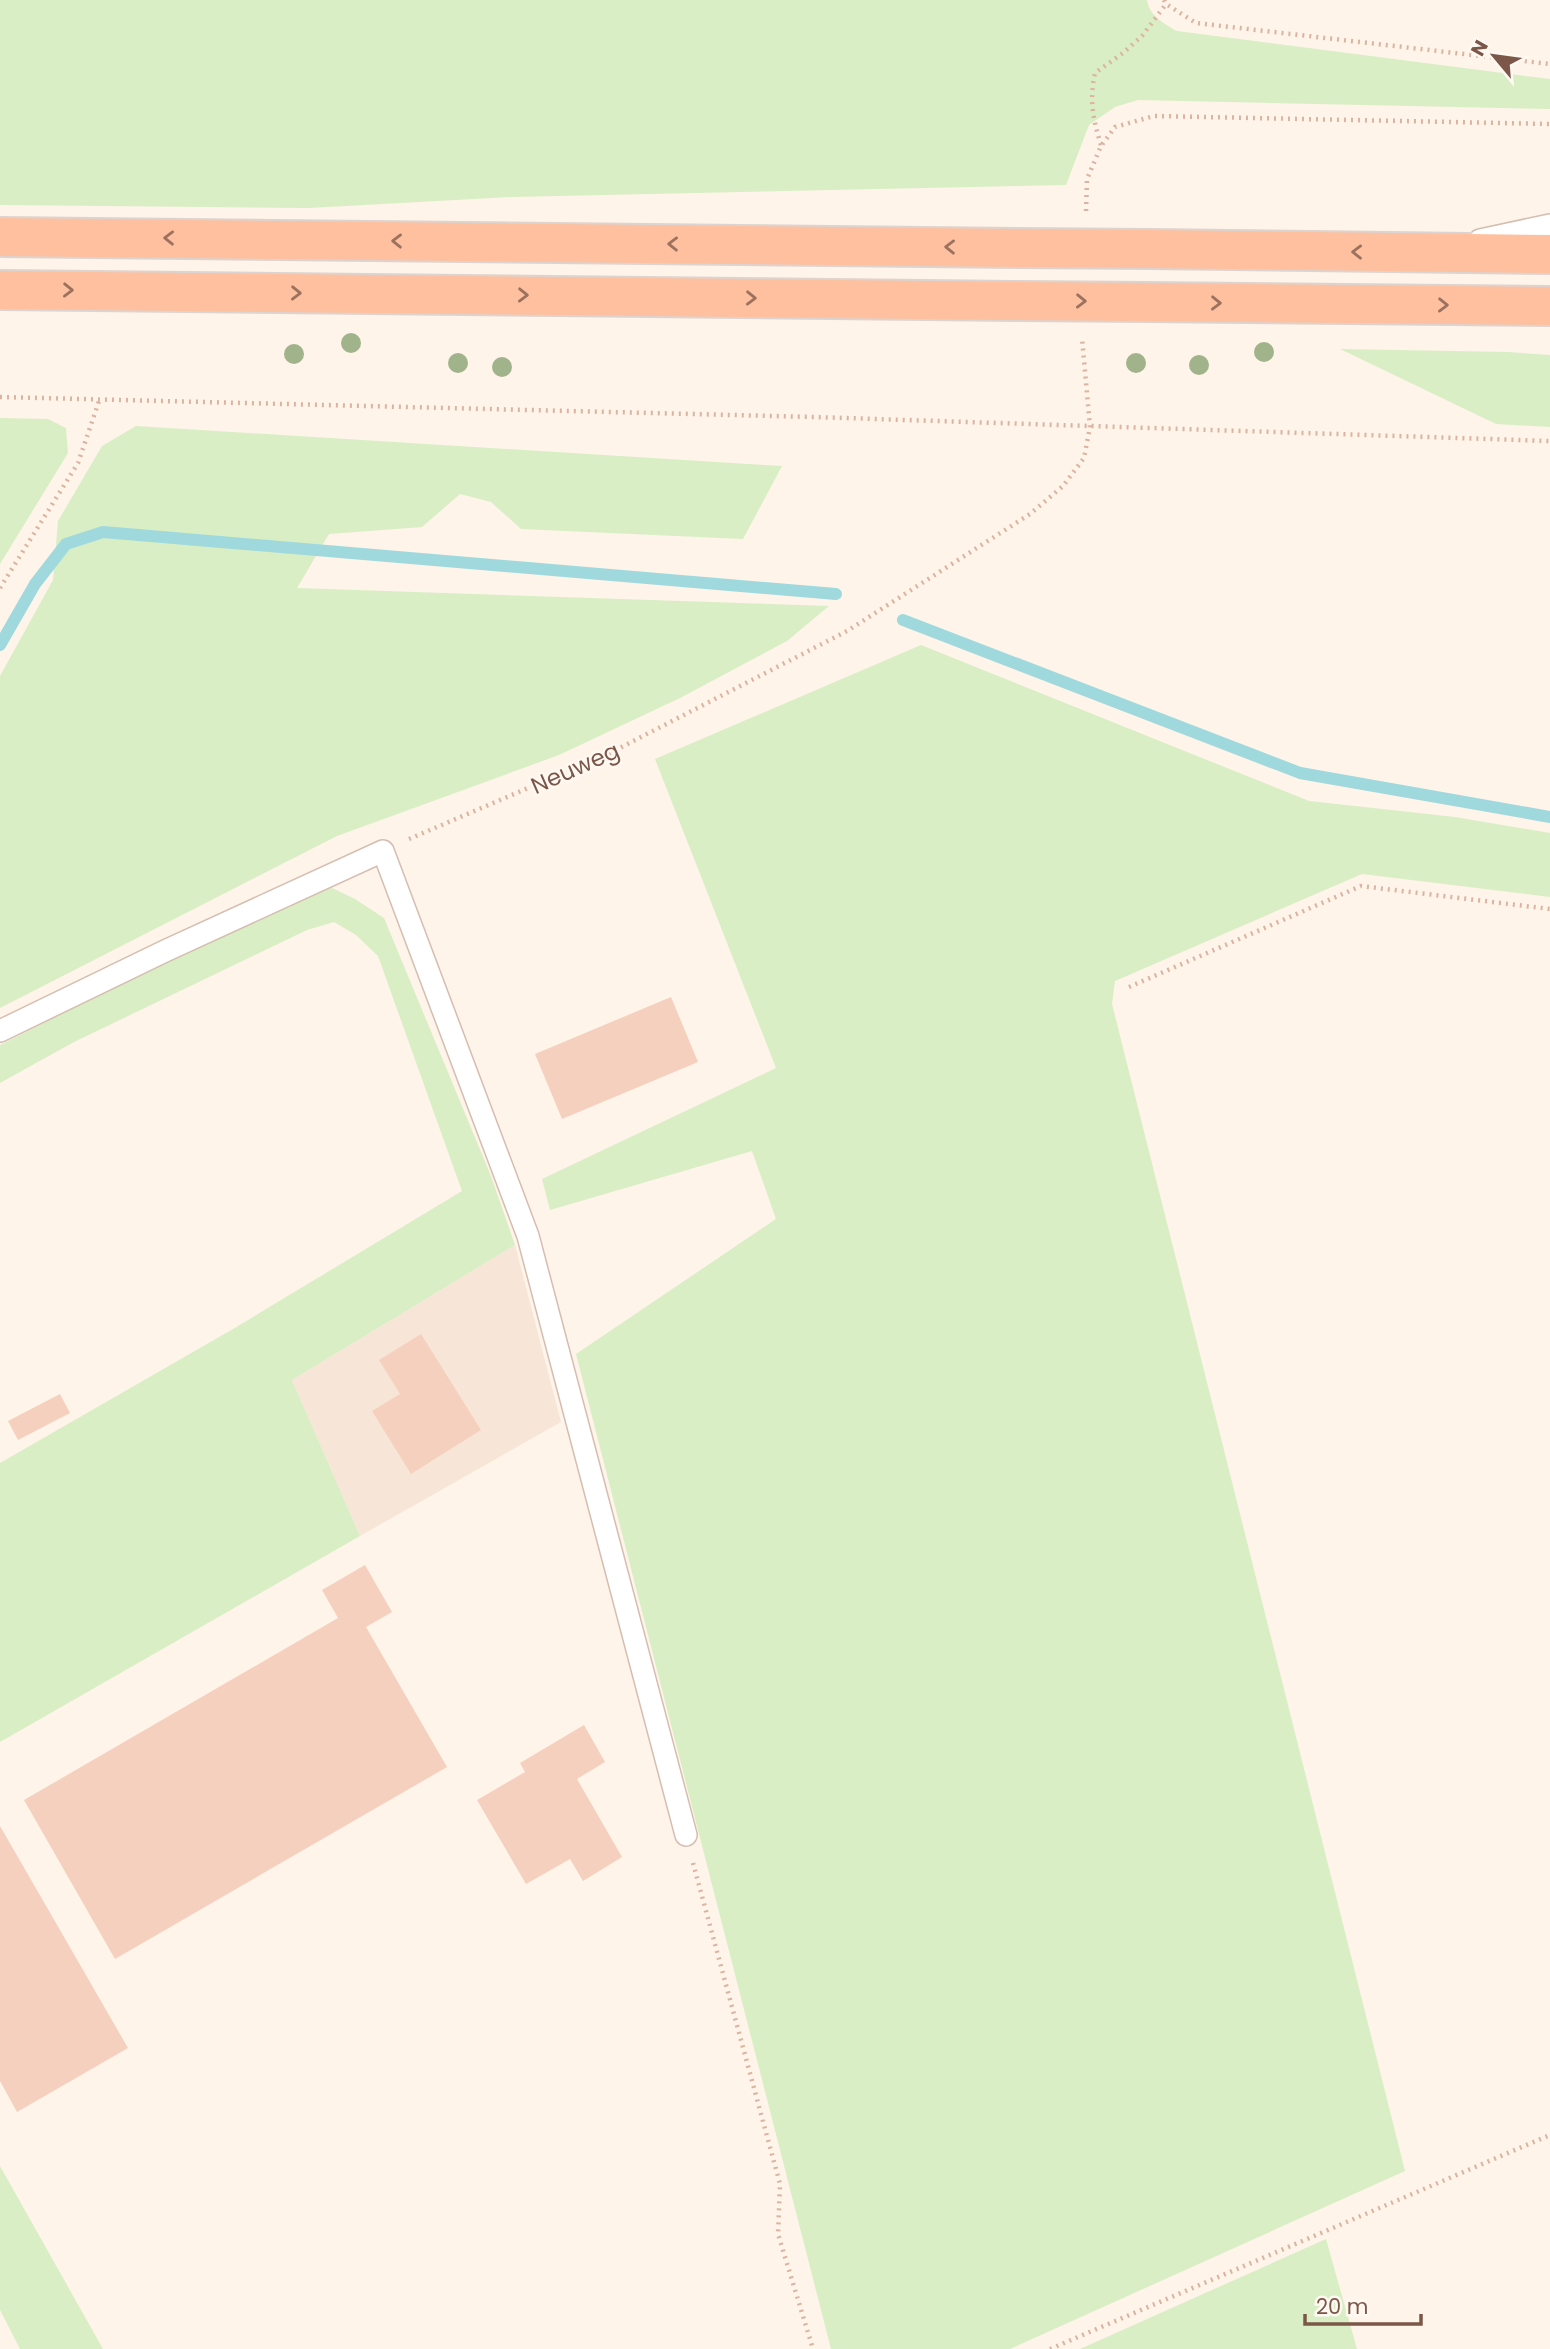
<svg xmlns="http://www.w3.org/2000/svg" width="1550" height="2349" font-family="Poppins,sans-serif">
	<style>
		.residential { fill: #f7e6d7 }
		.green { fill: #d9eec5 }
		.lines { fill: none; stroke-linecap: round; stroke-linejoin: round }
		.stream { stroke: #a0d9dd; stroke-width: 12 }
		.building { fill: #f6d0be }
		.service-casing { stroke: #d5bdb0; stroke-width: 24 }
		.trunk-casing { stroke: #ddd3d0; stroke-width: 42 }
		.path { stroke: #dcb3a0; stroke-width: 4.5; stroke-dasharray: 2 5; stroke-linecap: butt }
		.service { stroke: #fff; stroke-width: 21 }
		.trunk { stroke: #fec09e; stroke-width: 38 }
		.trunk-bridge-casing { stroke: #ddd3d0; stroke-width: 42; stroke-linecap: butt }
		.trunk-bridge { stroke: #fec09e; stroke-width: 38 }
		.tree { fill: #a1b38a }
		.oneway { stroke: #9c715e }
		.labels { text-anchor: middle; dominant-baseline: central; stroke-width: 5; stroke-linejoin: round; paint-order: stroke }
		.street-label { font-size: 23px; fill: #7c5749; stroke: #fff9f2 }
	</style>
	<rect width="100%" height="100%" fill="#fef4e9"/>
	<path class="residential" d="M515,1245L561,1422L360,1536L292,1380Z"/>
	<path class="green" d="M0,0H1147C1149,15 1164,24 1177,31L1550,79V109L1138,100L1115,107L1089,125L1066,185L512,197L309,208L0,205Z
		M1340,349L1508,352L1550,355V427L1496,424Z
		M0,418L48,419L66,428L68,453L0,564Z
		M136,426L782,466L743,539L521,529L491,502L460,494L422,527L329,534L297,588L829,606L787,641L680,698L559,755L337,836L0,1008V676L53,580L58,521L102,446Z
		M921,645L1309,801L1455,817L1550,833V897L1362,874L1115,981L1112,1004L1405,2171L1010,2349H831L576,1354L776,1219L752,1151L550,1210L542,1179L776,1068L655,759Z
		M332,888L355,899L384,918L491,1176L515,1245L292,1380L360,1536L0,1742V1463L233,1329L462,1191L378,956L356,935L334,922L307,930L74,1042L0,1083V1045L297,895Z
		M0,2166L103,2349H20L0,2310Z
		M1326,2239L1357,2349H1080Z"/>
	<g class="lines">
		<path class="stream" d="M903,620L1300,773L1550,817
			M0,645L35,584L66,544L103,532L836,594"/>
	</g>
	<path class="building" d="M671,997L698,1062L562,1119L535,1054Z
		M421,1334L481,1430L411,1474L372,1411L400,1394L379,1360Z
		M60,1394L70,1413L18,1440L8,1421Z
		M365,1565L392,1612L366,1627L447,1767L115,1959L24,1800L338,1618L322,1590Z
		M584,1725L605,1762L577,1779L622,1857L583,1881L570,1859L526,1884L477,1800L525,1772L520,1763Z
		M0,1826L128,2048L17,2112L0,2081Z"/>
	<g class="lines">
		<defs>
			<path id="service" d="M1480,240L1550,225
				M0,1031L165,951L383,851L528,1236L686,1835"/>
			<path id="trunk" d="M0,237L1018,248
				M1149,249L1550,254
				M0,290L1015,301
				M1148,302L1550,306"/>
		</defs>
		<use href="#service" class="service-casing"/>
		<use href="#trunk" class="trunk-casing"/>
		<path class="path" d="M1164,0L1166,4L1196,23L1550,64
			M1101,145C1093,119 1089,100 1095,73L1123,53L1142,36L1166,4
			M1086,211L1087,179L1101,146L1115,127L1154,116L1550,124
			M0,397L814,417L1550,441
			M0,588L78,463L99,401
			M409,839L610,753L847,631L1030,514L1063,486L1084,458L1090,427L1082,338
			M1129,987L1361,886L1550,909
			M693,1863L780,2184L778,2234L813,2349
			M1050,2349L1550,2135"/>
		<use href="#service" class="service"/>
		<use href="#trunk" class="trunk"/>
		<defs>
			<path id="trunk-bridge" d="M1018,248L1149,249
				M1015,301L1148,302"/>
		</defs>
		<use href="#trunk-bridge" class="trunk-bridge-casing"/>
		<use href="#trunk-bridge" class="trunk-bridge"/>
	</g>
	<g class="tree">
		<circle cx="351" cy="343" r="10"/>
		<circle cx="1264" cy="352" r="10"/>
		<circle cx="294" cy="354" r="10"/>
		<circle cx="458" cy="363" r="10"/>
		<circle cx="1136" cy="363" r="10"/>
		<circle cx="1199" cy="365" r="10"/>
		<circle cx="502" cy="367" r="10"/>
	</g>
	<defs><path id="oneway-chevron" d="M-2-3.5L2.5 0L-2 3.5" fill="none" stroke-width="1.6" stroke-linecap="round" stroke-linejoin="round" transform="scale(1.75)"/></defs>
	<g class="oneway">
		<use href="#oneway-chevron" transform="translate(169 238) rotate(-179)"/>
		<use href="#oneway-chevron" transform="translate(397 241) rotate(-179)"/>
		<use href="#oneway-chevron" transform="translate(673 244) rotate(-179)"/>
		<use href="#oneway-chevron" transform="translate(950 247) rotate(-179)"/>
		<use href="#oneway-chevron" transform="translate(1357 252) rotate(-179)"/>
		<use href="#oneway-chevron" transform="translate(68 290) rotate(1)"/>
		<use href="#oneway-chevron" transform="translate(296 293) rotate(1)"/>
		<use href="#oneway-chevron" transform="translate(523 295) rotate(1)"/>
		<use href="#oneway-chevron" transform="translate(751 298) rotate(1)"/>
		<use href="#oneway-chevron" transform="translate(1081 301) rotate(1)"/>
		<use href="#oneway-chevron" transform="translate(1216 303) rotate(1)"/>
		<use href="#oneway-chevron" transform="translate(1443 305) rotate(1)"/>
	</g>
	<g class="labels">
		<g class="street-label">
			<text transform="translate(575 768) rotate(-24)">Neuweg</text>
		</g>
	</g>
	<g transform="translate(1494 56) rotate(299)" stroke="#fff9f2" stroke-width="5" paint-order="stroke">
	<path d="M0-5L12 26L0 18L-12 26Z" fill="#7c5749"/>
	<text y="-10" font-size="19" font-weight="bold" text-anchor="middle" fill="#7c5749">N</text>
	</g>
	<path d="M1305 2314v10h116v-10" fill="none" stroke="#7c5749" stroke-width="3.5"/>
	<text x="1316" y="2314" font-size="21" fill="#7c5749" stroke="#fff9f2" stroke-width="5" paint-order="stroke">20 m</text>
</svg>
